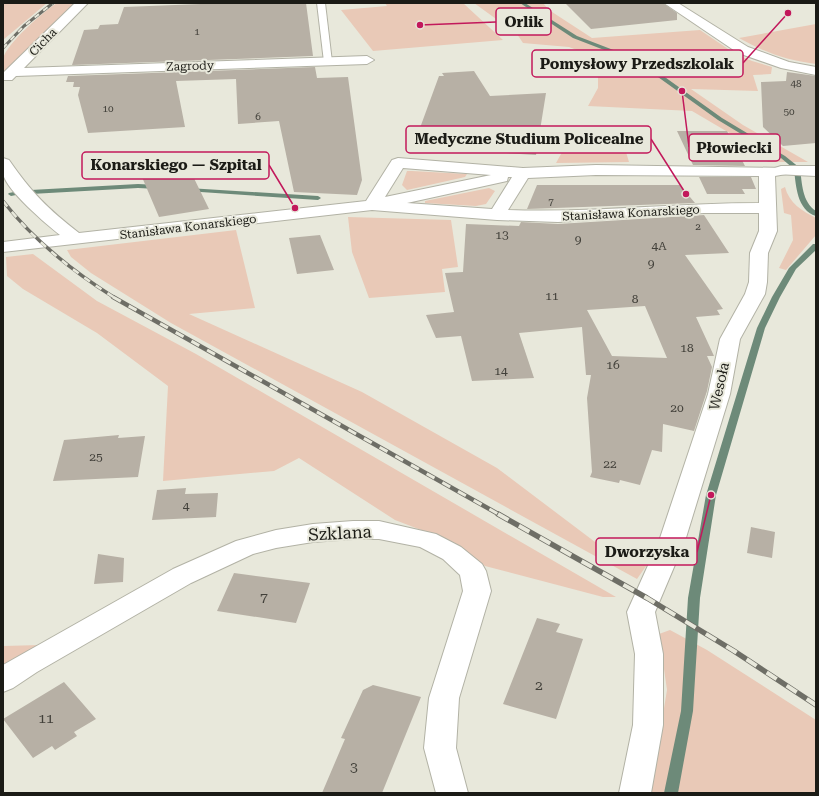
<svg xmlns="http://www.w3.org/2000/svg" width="819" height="796" font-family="'Roboto Serif',serif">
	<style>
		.green { fill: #e9c9b7 }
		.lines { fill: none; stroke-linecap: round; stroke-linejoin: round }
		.stream { fill: #6d8a79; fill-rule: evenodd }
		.building { fill: #b7b0a5; fill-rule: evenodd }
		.service-casing { stroke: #b2b2a5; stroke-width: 2 }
		.minor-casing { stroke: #b2b2a5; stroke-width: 2 }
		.tertiary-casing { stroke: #b2b2a5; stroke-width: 2 }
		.service { fill: #fff; fill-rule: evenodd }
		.minor { fill: #fff; fill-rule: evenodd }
		.tertiary { fill: #fff; fill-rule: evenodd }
		.rail-far3-casing { stroke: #6e6e66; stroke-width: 3 }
		.rail-far2-casing { stroke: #6e6e66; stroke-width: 3.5 }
		.rail-far1-casing { stroke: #6e6e66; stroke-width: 4.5 }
		.rail-casing { stroke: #6e6e66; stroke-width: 5.5 }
		.rail-far3 { stroke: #e8e8db; stroke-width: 2; stroke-dasharray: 5.5; stroke-linecap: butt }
		.rail-far2 { stroke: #e8e8db; stroke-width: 2.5; stroke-dasharray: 7; stroke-linecap: butt }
		.rail-far1 { stroke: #e8e8db; stroke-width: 3; stroke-dasharray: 9; stroke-linecap: butt }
		.rail { stroke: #e8e8db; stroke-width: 4; stroke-dasharray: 12; stroke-linecap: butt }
		.labels { text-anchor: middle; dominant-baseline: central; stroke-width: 4; stroke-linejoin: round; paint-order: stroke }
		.far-number-label { font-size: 10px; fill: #42403a }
		.far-street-label { font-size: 12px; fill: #1b1b16; stroke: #e8e8db }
		.number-label { font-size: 12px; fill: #42403a }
		.street-label { font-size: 14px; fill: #1b1b16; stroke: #e8e8db }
		.near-number-label { font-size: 14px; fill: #42403a }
		.near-street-label { font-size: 17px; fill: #1b1b16; stroke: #e8e8db }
		.leader { fill: none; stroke: #c2185b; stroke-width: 1.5 }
		.callout-dot { fill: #c2185b; stroke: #e8e8db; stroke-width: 1.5 }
		.callout { fill: #e8e8db; stroke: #c2185b; stroke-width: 1.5 }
		.callout-label { font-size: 15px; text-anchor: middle; font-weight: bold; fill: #1b1b16 }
	</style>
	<rect width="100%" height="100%" fill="#e8e8db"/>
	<path class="green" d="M3,3H47L3,40Z
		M57,3H77L3,74C3,69 2,63 3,59C6,44 44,11 57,3Z
		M385,3H463L503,40L373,51L341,10L387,6Z
		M474,3H543L549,10L592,38L700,30L734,53L752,61L772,67L771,74L753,75L758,91L691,89L743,125L808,162H768L738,138L692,111L588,106L598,88V75L585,72L602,60L569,47L523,43L517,34Z
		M816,24V64C785,60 766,53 739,38Z
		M575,129H619L629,162L556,163Z
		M407,171H412L467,174L465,177L407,190L402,185Z
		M785,187C789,203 802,211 816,218V235L786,270L779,268L793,240L791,215L784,213L781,189Z
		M489,188L495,191L486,204L476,206L425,203V201Z
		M348,217L451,220L458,267L442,269L445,292L369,298L352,252Z
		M236,230L255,308L189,314L362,392L497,468L607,551L651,559L637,579L171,323L91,273L71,257L67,250Z
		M33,254L97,301L196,354L616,597H603L485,566L455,543L395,520L299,458L274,471L163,481L168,386L97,333L23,289L7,276L6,257Z
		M670,630L707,650L816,720V793H650L667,690L659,634Z
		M41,645L3,666V646Z"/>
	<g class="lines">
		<path class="stream" d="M520,3H525L577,36L629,56L655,70L722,118L785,156L800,168C802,183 802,202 816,211V216C797,210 796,186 794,169L781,158L718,120L651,72L625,58L573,38Z
			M138,184L158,185L161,187L158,189L138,188L31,194L28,192L31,190Z
			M188,188L318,196L321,198L318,200L186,191V189Z
			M19,191L21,192V194L11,196L8,194L9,193Z
			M813,244H816V250L796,269L780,297L765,328L716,495L700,598L693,711L678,793H664L681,711L688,598L706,495L757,328L772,297L789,268Z"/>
	</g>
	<path class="building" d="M226,3H306L313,56L72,65L84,30L98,29L100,25L118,24L124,7Z
		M565,3H663L677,13V20L591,29Z
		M315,67L317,78L348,77L362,180L357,195L294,192L279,121L238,124L236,79L176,81L185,127L88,133L78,95L80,87H73L74,82H66L68,76Z
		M474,71L490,96L546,93L536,155L413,147L439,76H444L442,73Z
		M787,72L816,76V143L783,146L763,127L761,82L786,81Z
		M677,131H727L745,166L693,165Z
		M136,163L188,166L209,209L159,217Z
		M699,177H751L756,189H742L745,194H707Z
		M537,185H680L695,203L527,209Z
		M704,215L729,253L685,255L723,309L717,310L720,315L696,317L714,356H707L712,367L707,391L694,431L663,424L662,452L652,450L640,485L620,480L619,483L590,477L592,472L587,398L591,375H586L582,327L519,333L534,378L472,381L461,336L436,338L426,315L454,312L445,273L463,272L466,224L519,226L521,222L558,224ZM645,306L667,358L612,356L587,310Z
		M320,235L334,270L297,274L289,238Z
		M119,435L118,438L145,436L138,477L53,481L64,440Z
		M186,488L185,494L218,493L216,517L152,520L157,490Z
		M751,527L775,532L772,558L747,553Z
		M98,554L124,558L123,582L94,584Z
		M234,573L310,583L296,623L217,611Z
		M537,618L560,624L556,632L583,639L556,719L503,704Z
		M64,682L96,719L74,732L77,736L55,750L52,746L33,758L3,719Z
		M373,685L421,697L382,793H322L345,739L341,738L363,690Z"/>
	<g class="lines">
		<defs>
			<path id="service" d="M317,3H325L332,62L328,65L324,62Z"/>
			<path id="minor" d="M75,3H88L24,68L367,56L374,60L367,64L16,76L12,80H3V73Z
				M3,158L9,160C31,192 48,209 79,233L366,201L392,160L398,158L523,168L596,165L786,168L788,171L786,174L775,176L777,231L768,253L767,282L765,294L740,339L730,394L685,541L655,612L663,654V725L651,793H619L633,725L635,654L627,612L659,541L708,394L720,339L745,294L749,282L750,253L759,231V213H704L558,222L497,220L372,210L3,252V242L60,235C46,224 7,191 3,174C2,169 3,163 3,158ZM403,168L491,175L385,197ZM596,175L759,176V203C675,203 592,213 508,210L528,178ZM508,177H512L492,209L407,203L507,181Z
				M353,521H379L436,534L461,547L482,564L486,571L491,591L459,698L456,748L468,793H436L424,748L429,698L463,591L460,575L443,559L420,547L379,539H353L313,542L276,548L253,554L191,583L37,672L13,688L3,692V665L173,569L236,541L276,530L313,524Z"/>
			<path id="tertiary" d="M664,3H678L748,47L789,62L816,67V75L781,68L738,53Z
				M781,166H816V176L775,174L773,171L775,168Z"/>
		</defs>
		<use href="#service" class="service-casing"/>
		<use href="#minor" class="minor-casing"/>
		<use href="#tertiary" class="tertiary-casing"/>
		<use href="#service" class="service"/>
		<use href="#minor" class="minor"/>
		<use href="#tertiary" class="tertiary"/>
		<defs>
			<path id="rail-far3" d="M3,48L24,26L53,3"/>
			<path id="rail-far2" d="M3,201C34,241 72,271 115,298"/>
			<path id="rail-far1" d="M113,297L500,515"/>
			<path id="rail" d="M498,514L647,598L734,651L816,705"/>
		</defs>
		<use href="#rail-far3" class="rail-far3-casing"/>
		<use href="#rail-far2" class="rail-far2-casing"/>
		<use href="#rail-far1" class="rail-far1-casing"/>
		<use href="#rail" class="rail-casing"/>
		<use href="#rail-far3" class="rail-far3"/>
		<use href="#rail-far2" class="rail-far2"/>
		<use href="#rail-far1" class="rail-far1"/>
		<use href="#rail" class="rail"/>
	</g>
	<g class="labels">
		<g class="far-number-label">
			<text x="197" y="31">1</text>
			<text x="796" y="83">48</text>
			<text x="108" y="108">10</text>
			<text x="789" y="111">50</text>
			<text x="258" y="116">6</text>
			<text x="551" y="201">7</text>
			<text x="698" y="226">2</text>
		</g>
		<g class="far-street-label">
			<text transform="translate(43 42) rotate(-46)">Cicha</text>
			<text transform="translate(190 66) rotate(-2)">Zagrody</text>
			<text transform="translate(631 213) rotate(-3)">Stanisława Konarskiego</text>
			<text transform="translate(188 227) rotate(-7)">Stanisława Konarskiego</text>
		</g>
		<g class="number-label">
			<text x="502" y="235">13</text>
			<text x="578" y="240">9</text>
			<text x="659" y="246">4A</text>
			<text x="651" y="264">9</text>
			<text x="552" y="296">11</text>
			<text x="635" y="299">8</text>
			<text x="687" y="348">18</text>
			<text x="613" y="365">16</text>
			<text x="501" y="371">14</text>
			<text x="677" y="408">20</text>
			<text x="96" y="457">25</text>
			<text x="610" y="464">22</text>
			<text x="186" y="506">4</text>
		</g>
		<g class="street-label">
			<text transform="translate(719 386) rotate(-77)">Wesoła</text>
		</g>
		<g class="near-number-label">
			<text x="264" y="597">7</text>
			<text x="539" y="685">2</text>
			<text x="46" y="718">11</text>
			<text x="354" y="767">3</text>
		</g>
		<g class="near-street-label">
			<text transform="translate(340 533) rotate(-3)">Szklana</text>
		</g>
	</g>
	<path class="leader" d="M420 25L496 22M788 13L743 63M686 194L651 139M682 91L689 147M295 208L269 165M711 495L697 552"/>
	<g class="callout-dot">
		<circle cx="420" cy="25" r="4"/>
		<circle cx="788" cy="13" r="4"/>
		<circle cx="686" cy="194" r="4"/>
		<circle cx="682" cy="91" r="4"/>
		<circle cx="295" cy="208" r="4"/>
		<circle cx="711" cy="495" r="4"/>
	</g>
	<g class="callout">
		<rect x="496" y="8" width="55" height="27" rx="4"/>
		<rect x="532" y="50" width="211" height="27" rx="4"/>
		<rect x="406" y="126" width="245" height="27" rx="4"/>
		<rect x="689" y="134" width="91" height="27" rx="4"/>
		<rect x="82" y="152" width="187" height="27" rx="4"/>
		<rect x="596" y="538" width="101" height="27" rx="4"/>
	</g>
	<g class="callout-label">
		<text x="524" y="27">Orlik</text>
		<text x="637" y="69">Pomysłowy Przedszkolak</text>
		<text x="529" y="144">Medyczne Studium Policealne</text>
		<text x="734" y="153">Płowiecki</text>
		<text x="176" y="170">Konarskiego — Szpital</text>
		<text x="647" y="557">Dworzyska</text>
	</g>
	<rect width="819" height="796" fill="none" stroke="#1b1b16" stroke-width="8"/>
</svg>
